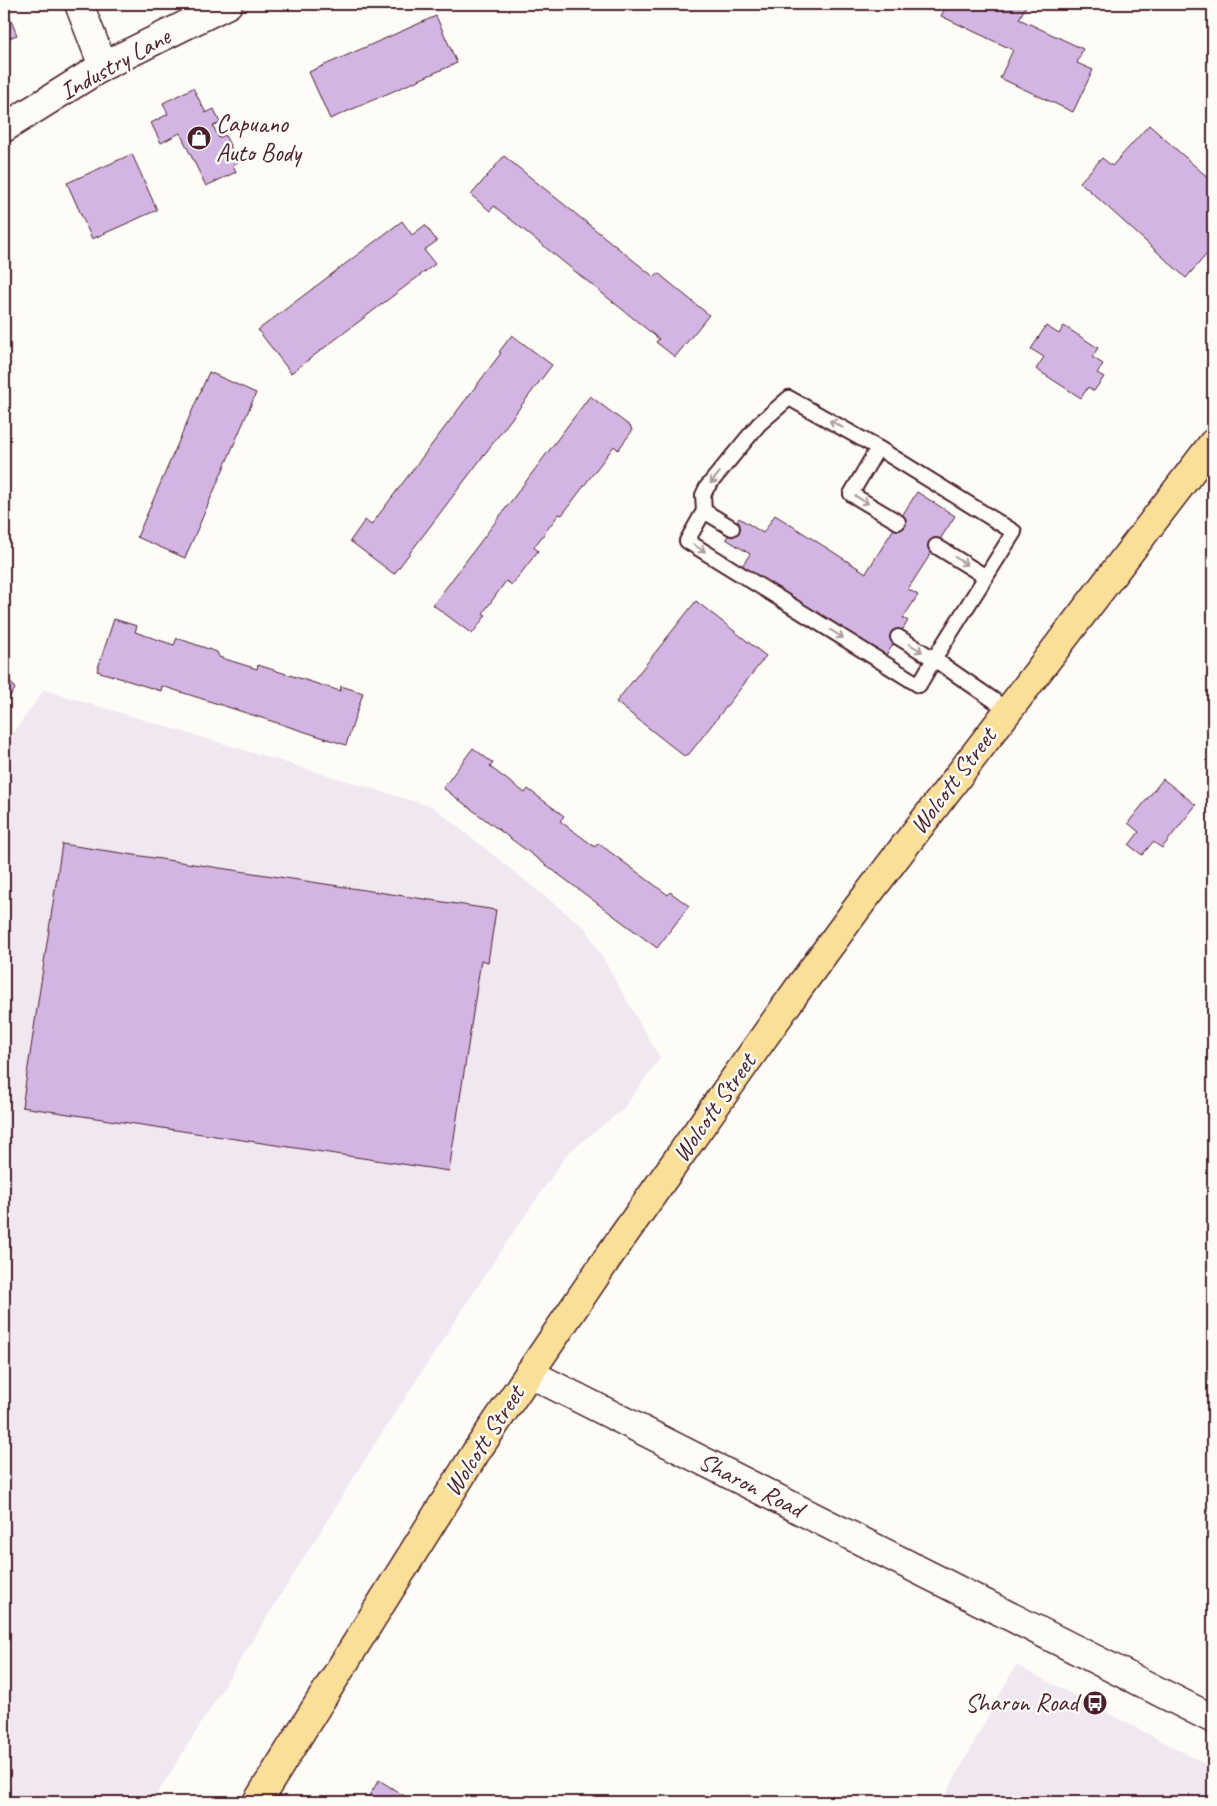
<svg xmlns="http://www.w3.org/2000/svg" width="1217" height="1806" font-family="Caveat,sans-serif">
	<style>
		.built { fill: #f0e7f1 }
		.building { fill: #d2b5e3; stroke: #4a1f2b }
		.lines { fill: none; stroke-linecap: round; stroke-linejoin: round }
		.lane-casing { stroke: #4a1f2b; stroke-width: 18 }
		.street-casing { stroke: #4a1f2b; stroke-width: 31 }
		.secondary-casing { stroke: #4a1f2b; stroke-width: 31 }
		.primary-casing { stroke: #4a1f2b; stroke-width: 31 }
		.lane { stroke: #fdfcf7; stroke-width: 14 }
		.street { stroke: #fdfcf7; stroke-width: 28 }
		.secondary { stroke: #fdfcf7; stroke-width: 28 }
		.primary { stroke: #fadf96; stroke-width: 28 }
		.oneway { stroke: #ac999b }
		.labels { text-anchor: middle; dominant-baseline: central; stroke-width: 5; stroke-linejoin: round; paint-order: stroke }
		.street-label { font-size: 25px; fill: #4a1f2b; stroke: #fdfcf7 }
		.poi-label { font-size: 25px; fill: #4a1f2b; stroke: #fdfcf7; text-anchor: start }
	</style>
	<rect width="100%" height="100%" fill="#fdfcf7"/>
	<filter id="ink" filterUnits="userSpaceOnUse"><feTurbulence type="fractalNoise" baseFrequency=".02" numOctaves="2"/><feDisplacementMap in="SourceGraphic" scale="10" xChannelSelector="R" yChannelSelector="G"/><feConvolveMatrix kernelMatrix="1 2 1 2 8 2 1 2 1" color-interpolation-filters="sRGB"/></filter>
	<g filter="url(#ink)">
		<path class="built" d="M44,690L433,807L586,929L660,1058L623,1109L568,1153L500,1252L369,1453L152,1802H4V746Z
			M1016,1665L1213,1768V1802H942Z"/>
		<path class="building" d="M4,4L17,35L4,40Z
			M947,4H1021L1026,6L1019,19L1083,49L1077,63L1093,70L1073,112L1000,78L1013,50L941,16Z
			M436,16L457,63L330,119L309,72Z
			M193,88L206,113L214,109L220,123L213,126L219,138L225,135L238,162L233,165L236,172L206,186L180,133L161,143L151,123L168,114L163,103Z
			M1149,125L1213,182V247L1186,278L1080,182L1102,158L1112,166Z
			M132,154L157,210L92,239L67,183Z
			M504,156L654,277L658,273L709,315L675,357L656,342L659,339L494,206L490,211L471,195Z
			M402,221L412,235L425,225L437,241L424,250L435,264L291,373L258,330Z
			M1046,326L1059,334L1064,326L1098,348L1092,357L1103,364L1097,373L1104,377L1094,391L1088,387L1081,398L1036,369L1044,357L1031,349Z
			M512,335L552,365L394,574L350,541L365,520L371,525L501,353L499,352Z
			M209,372L256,393L185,558L137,537Z
			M590,396L631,427L632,431L618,450L614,446L562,515L559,514L534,547L538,551L512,585L506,581L483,613L486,615L472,634L433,605Z
			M917,492L955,516L908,589L918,595L903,618L908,621L885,657L742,566L750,554L726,539L739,518L763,533L775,515L866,573Z
			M696,601L766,656L689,754L684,756L616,702Z
			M114,619L137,626L135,632L174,645L177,638L217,652L219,657L257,669L258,665L340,691L341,686L363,693L346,745L162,686L161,691L97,671Z
			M4,671L15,689L4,705Z
			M473,748L493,763L490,767L525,793L528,789L564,816L560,821L595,847L598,843L668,895L670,892L689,906L657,948L443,788Z
			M1163,779L1196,805L1162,848L1153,842L1142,855L1129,845L1139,832L1128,823Z
			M62,844L496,910L488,962L481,960L449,1171L22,1107Z
			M379,1780L409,1799L407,1802H365Z"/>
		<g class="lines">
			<defs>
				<path id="lane" d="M878,448L851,494L898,522
					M704,511L687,541L919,685L934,659L898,637
					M732,528L704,511L703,495L707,487L759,424L789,398L878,448L1014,532L934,659L1008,710
					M936,546L986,577"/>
				<path id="street" d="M79,4L103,66
					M4,128L103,66L228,4"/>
				<path id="secondary" d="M529,1373L1213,1719"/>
				<path id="primary" d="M257,1802L476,1452L611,1253L798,989L858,907L1213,443"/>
			</defs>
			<use href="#lane" class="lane-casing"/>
			<use href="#street" class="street-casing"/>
			<use href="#secondary" class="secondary-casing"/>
			<use href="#primary" class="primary-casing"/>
			<use href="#lane" class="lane"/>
			<use href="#street" class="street"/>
			<use href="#secondary" class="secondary"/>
			<use href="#primary" class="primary"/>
		</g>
		<defs><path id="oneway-shaft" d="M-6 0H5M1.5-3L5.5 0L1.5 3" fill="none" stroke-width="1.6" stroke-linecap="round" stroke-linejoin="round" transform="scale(1.25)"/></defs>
		<g class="oneway">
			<use href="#oneway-shaft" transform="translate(836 424) rotate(-151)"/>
			<use href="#oneway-shaft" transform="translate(715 478) rotate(129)"/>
			<use href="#oneway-shaft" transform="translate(862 500) rotate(31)"/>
			<use href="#oneway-shaft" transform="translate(699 548) rotate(32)"/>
			<use href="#oneway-shaft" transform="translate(961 561) rotate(32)"/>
			<use href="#oneway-shaft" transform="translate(837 634) rotate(32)"/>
			<use href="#oneway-shaft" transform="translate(916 648) rotate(32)"/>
		</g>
	</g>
	<defs>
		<symbol id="shop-disc" viewBox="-11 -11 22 22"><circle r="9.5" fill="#4a1f2b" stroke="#fdfcf7"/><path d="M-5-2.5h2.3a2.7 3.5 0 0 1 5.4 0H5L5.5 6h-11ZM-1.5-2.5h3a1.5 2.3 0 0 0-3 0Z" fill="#fff"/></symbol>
		<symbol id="bus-disc" viewBox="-11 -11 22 22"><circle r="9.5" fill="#4a1f2b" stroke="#fdfcf7"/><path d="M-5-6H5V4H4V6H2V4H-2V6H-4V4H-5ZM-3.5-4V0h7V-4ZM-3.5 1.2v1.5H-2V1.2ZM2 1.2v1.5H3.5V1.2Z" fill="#fff"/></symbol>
	</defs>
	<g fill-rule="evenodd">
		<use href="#shop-disc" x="185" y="124" width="28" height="28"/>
		<use href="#bus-disc" x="1081" y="1689" width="28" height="28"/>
	</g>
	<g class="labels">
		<g class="street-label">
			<text transform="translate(115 64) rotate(-29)">Industry Lane</text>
			<text transform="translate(953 781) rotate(-53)">Wolcott Street</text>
			<text transform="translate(714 1108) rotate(-55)">Wolcott Street</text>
			<text transform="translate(484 1441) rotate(-57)">Wolcott Street</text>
			<text transform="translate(751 1485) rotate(27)">Sharon Road</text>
		</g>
		<g class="poi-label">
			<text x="216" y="124">Capuano<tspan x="216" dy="29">Auto Body</tspan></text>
			<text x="1078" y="1703" text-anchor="end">Sharon Road</text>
		</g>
	</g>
	<rect width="1217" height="1806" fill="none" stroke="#fdfcf7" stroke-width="20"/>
	<rect x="10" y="10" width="1197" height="1786" fill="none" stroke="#4a1f2b" stroke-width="2" filter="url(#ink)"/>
</svg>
